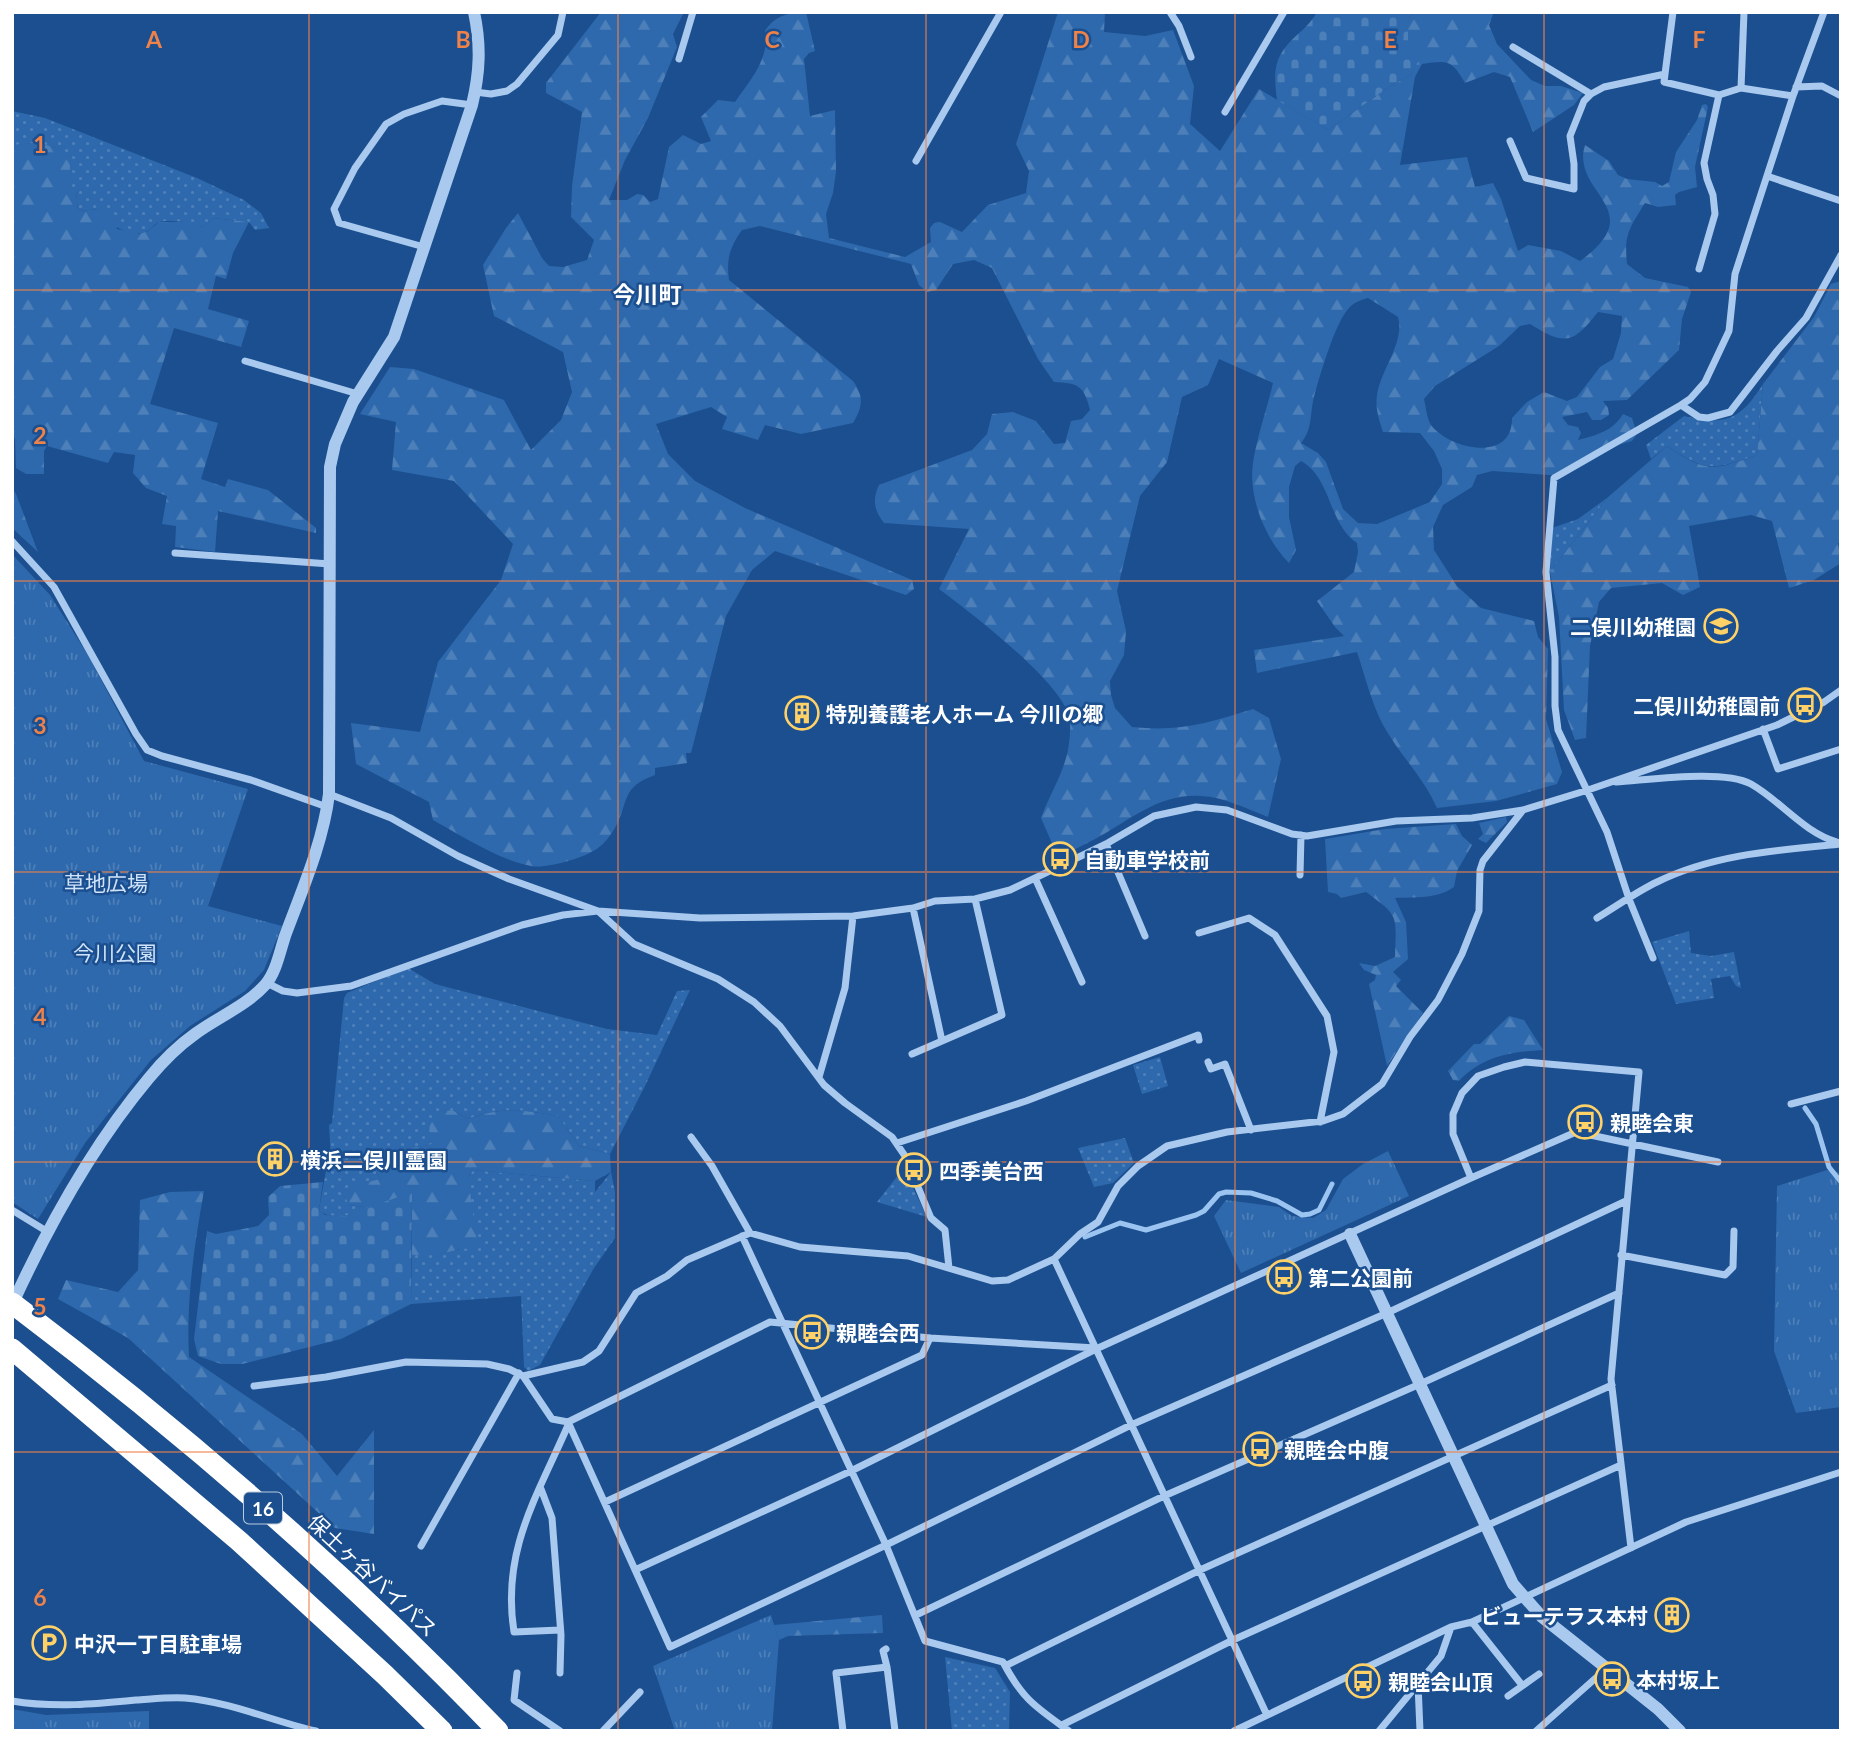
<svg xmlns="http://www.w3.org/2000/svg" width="1853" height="1743" font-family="Lato,'Noto Sans JP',sans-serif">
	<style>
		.grass { fill: url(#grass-dots) }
		.forest { fill: url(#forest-firs); fill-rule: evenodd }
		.cemetery { fill: url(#cemetery-stones) }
		.park { fill: url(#park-tufts) }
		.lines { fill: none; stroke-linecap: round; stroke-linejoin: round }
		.stream { stroke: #9cc4f0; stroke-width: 5 }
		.minor { stroke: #a9c9ee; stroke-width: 7 }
		.tertiary { stroke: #a9c9ee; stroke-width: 12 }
		.motorway { stroke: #fff; stroke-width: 21 }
		.grid { fill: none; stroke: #ee8249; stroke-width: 2; stroke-opacity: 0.55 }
		.labels { text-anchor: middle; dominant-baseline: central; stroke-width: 5; stroke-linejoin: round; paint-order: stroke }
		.shield { fill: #1b4f8f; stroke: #bbcadd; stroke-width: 2 }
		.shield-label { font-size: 19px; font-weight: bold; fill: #fff }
		.poi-label { font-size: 21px; font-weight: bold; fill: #fff; stroke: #1b4f8f; text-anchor: start }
		.park-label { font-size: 21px; fill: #cfe3fa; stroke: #1b4f8f }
		.street-label { font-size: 21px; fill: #fff; stroke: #1b4f8f }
		.neighbourhood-label { font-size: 23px; font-weight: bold; fill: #fff; stroke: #1b4f8f }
		.grid-label { font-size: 23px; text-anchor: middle; font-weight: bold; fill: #ee8249; stroke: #1b4f8f; stroke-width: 5; stroke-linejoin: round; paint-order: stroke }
	</style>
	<defs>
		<pattern id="grass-dots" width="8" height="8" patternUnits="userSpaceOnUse" patternTransform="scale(1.75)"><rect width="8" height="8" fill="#2e69ad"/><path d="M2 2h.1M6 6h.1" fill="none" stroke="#4d80b9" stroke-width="1.8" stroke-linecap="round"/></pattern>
		<pattern id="forest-firs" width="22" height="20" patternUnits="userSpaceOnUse" patternTransform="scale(1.75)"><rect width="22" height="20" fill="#2e69ad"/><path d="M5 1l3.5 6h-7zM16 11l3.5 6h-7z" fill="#4d80b9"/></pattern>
		<pattern id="cemetery-stones" width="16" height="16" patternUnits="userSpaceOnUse" patternTransform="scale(1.75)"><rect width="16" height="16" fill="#2e69ad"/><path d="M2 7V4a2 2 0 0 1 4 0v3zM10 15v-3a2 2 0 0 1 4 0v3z" fill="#4d80b9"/></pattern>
		<pattern id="park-tufts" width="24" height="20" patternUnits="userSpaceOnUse" patternTransform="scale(1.75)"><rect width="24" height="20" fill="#2e69ad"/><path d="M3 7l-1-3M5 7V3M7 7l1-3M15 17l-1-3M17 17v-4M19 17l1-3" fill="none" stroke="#4d80b9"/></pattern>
	</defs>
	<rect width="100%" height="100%" fill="#1b4f8f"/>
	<path class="grass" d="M12,111L45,118L197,178L244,200L261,213L269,228L255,230L249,222L213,218L204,227C193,223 171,219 159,222C154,224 151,230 145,232C125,239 110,222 99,209L78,211L76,191L70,188V156C55,143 31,141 12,146Z
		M1763,384L1757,455C1712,470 1708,473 1667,446L1651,459L1646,445L1684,416C1726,426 1740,420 1763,384Z
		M1607,498L1550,572L1552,528L1578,519Z
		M1689,931L1691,953L1711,956L1734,952L1741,988L1736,986L1730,976L1711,979L1714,998L1676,1004L1652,942Z
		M408,968L435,984L607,1029L657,1035L677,991L690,990L645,1086L610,1154L579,1146L558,1116C522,1110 503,1106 468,1119L454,1111L434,1144L373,1156L372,1164L380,1179L348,1205L373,1208C356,1213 333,1223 319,1210L328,1159H331L329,1125L332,1123L344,998L347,993Z
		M1160,1057L1168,1086L1142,1094L1133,1065Z
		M1125,1138L1134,1163L1113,1183L1094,1187L1078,1148Z
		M901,1163L927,1217L877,1202L899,1174Z
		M473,1170L595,1181V1192L611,1172L615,1192V1238L594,1268L540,1365L528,1371L524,1367L521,1296L411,1304L412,1255H435L461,1249L468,1178Z
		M945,1657L995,1668L1010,1692L1009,1731H952Z"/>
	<path class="forest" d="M601,12H684L673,34L677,47L648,118L625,160L609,200H627L637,194L643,195L650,202L658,199L669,147L683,135L701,144L711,141L701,117L718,100L735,102C750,80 770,59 765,31C774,16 789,12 806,12L815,51L809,53L804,59L810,116L835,110L836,172L833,193L826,214L829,238L905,257L931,242L930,228L934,223L940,222L962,232L988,205L1026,193L1029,171L1016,144L1058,12H1105L1104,32L1145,36L1173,30L1194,86L1190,124L1220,151L1259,89L1328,130L1389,87L1411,74L1418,60L1408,41V18L1415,12H1494L1489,25L1497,44L1531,80L1545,86H1561L1583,93L1574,105L1533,132L1510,77L1494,72L1465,83C1452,60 1448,60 1422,64L1415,77L1400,165L1467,157L1475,187L1493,183L1501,199L1518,251L1528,245L1561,251L1580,261C1652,209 1570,194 1585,145L1609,161L1618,175L1627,179L1655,182L1662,186L1669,182L1676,152L1697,120L1702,105L1706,104L1708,107L1695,167L1697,187L1679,192L1675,195L1676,205L1658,207L1645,203C1629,229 1624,234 1627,264L1645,278L1688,287L1691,292L1682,319L1679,350L1627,400L1603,401L1608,408L1609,415L1601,420H1592L1587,412L1562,417L1568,425L1578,427L1581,433L1578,440C1597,435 1613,431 1623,414L1632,418L1637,434L1632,441L1618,445L1564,476L1492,471L1477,475L1472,487L1443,505L1433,527L1434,550L1457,586L1481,608L1534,621L1538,637L1548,649L1546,719L1562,772L1557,784L1496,801L1437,808C1424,778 1399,754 1383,725C1371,702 1365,676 1357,652L1257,673L1254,650L1344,636L1335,627L1317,601L1354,572L1358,552L1357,543C1328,524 1332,478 1301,461L1295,466L1289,487V517L1296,550L1289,563C1265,539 1248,497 1253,463C1257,436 1267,409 1273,383L1219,359L1208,385L1182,397L1167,462L1140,496L1117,591L1126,631L1124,655L1110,681L1111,695L1115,708L1132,727C1179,732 1209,723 1253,709L1269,718L1281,759L1268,817C1247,809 1224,797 1201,796C1160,793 1130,820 1097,838C1084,845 1071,851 1058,857L1041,818C1050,793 1066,770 1069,743C1070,736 1071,724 1069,716C1059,680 971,613 939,589L969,529L884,523C874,510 872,500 879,485L972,450L987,434L992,414L1013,412L1036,421L1054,444L1065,443L1071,421L1082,419L1090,410C1084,386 1079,383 1054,382L1038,359L992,268L974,260L953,264L936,290L927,292L919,285L911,264L760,226L742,230C730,247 726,259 729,280L853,381C864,397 863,406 853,423L801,434L765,425L758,440L722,429L727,417L711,407L656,424L668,454L695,481L745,508L912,580L914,589L906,595L775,551L752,570L726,616L691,753H686L687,763L655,768V775C620,788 630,800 615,828C610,836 605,843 598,848C585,858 546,869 531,866C501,861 460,835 433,820L429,802L356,764L351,723L420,732L438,662L501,580L513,544L454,481L392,470L396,422L360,414L390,367L414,369L504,400L531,450L561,420L572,392L563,352L494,316L483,265L506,228L518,213L542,258L549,266L563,267L587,260L594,240L571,217L572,186L582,112L546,93V83ZM1368,298L1398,317C1405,343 1381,369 1377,395C1375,408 1379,420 1383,432L1420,433L1434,451L1442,469V484L1430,502L1377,524L1358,523L1343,509L1326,462L1318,453L1301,443C1312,430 1310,417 1313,401C1318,381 1335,322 1349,308C1354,302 1361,300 1368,298ZM1598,312L1622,316L1621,333L1613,359L1600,367L1577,397L1567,401L1544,392L1527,402L1512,418C1513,463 1450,450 1431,425C1427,419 1426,407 1424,399L1435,386L1499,346L1520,326L1530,324C1565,346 1573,344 1598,312Z
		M23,143C40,144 56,144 70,155V188L76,190L78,211L99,209L112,213L117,229L139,234L148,231L159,222H192L203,227L213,218L249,222L233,253L226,279L216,276L208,309L249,321L241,347L174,328L150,404L218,423L201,479L225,487L228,479L268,490L316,528V533L218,511L215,552L175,547L176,526L162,524L167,496L146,488L133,473L135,455L114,452L108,463L47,446L44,451V474H26L16,468L15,439L12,435V146Z
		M1841,281V542L1838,543L1841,563L1814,580L1789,588L1772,521L1751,515L1689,526L1700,587L1683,595L1662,583L1611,588L1599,602L1590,646L1586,738L1575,740L1564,710L1559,617L1550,572L1607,498L1667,446C1707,473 1712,471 1757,455L1763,384L1814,317L1831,284Z
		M12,487L16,494L38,552L12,528Z
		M1506,817L1507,822L1486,843L1478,839L1483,834L1479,823Z
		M1456,824L1462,836L1472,845L1457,871L1454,887C1437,899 1415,897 1395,898L1406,922L1408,959L1393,972L1401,980L1396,986L1423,1013L1387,1066L1369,984L1375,980L1376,975L1364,970L1359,963L1375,966L1395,957C1396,915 1400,917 1366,892L1341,898L1337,894L1328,892L1325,839L1385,829Z
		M1509,1016L1524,1020L1543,1050C1510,1052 1483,1056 1459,1081L1453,1080L1448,1071L1474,1044H1480Z
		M440,1110L454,1111L468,1119C503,1106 522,1110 558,1116L579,1146L610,1154L611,1172L595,1181L473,1170L468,1178L478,1248L461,1249L436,1255H412V1193L373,1208L348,1205L343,1189L380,1179L372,1164V1156L433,1144L429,1125Z
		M204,1191C194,1246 186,1301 189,1357L302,1434L337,1476L374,1430V1534L335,1528L128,1338L58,1299L66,1280L118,1292L138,1270L140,1200L170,1192Z
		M882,1615L883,1633L788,1636L779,1640L774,1625Z"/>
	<path class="cemetery" d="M1317,12H1415L1408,18V40L1419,60L1411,74L1389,87L1328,130L1277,100C1273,69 1274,56 1298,34C1306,27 1312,21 1317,12Z
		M323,1182L319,1210L325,1215L345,1216L412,1192L411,1304L341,1339L242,1364H221L198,1356L194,1339L207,1231L216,1234L258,1226L269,1215L268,1197L280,1186Z"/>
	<path class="park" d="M12,554L50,595L88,655L144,761L248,789L208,906L282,926L264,970L245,991L190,1026L151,1060L85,1143L38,1219L12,1202Z
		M1388,1151L1409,1196L1241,1273L1214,1216L1226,1200L1279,1207L1292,1216L1313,1218L1326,1210L1343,1179L1363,1164Z
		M1827,1170L1841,1173V1407L1796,1413L1774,1351L1777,1186Z
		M771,1615L779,1640L772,1731H675L653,1666Z
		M12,1709L46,1715L149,1711V1731H12Z"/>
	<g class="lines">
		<path class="stream" d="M1805,1108L1816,1124L1829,1167L1841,1182
			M1085,1237L1120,1223L1146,1230L1196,1215L1204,1211L1219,1194L1226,1192L1251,1193L1277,1201L1302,1215L1310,1214L1319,1210L1332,1184"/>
		<path class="minor" d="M1170,12L1179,26L1191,57
			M1513,47L1591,94
			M679,59L693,12
			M1665,74L1664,82L1719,95L1741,88L1793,96
			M1796,87L1822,86L1841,96
			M1741,88L1744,12
			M475,92L491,94L507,91L517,84L558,35L563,12
			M1225,112L1284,12
			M1510,141L1526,178L1574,189V164L1570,136L1584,101L1591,94L1604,87L1665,74L1673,12
			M916,161L1001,12
			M1767,176L1841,201
			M424,247L339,223L334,209L355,168L386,124L404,114L442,101L472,105
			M1699,269L1715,214L1713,195L1707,179L1704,163L1719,95
			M245,361L358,394
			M1681,405L1699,417L1708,418L1730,412L1777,351L1806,318L1841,255
			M12,541L54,587L136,734L147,750L162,756L251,780L327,807
			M175,553L330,564
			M1763,729L1778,769L1841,749
			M1616,782C1649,780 1723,769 1751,784C1781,801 1803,832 1837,842
			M329,794L391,818L458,856L509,879L598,911L700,918L853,916L913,908L935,901L975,899L1010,890L1106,844L1154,816L1196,807L1227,810L1292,834L1307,836L1396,821L1472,818L1523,810L1588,790L1777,725L1824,702L1841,690
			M1106,844L1145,936
			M1300,875L1301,835
			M1035,878L1082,982
			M913,908L942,1041
			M1597,918C1617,906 1636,892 1657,882C1714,854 1779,850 1841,844
			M1199,933L1249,918L1275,935L1327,1016L1334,1052L1320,1122
			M1653,958L1629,899L1607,832L1558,730L1555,706V657L1546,572L1554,478L1681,405L1690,399L1705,382L1729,331L1735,274L1793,96L1824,12
			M267,983L283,991L297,993L351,986L522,925L563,915L598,911L634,944L718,979L754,1002L780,1026L824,1085L845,1103L892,1137L905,1156L931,1218L945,1230L949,1268
			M912,1054L1002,1015L975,899
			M1208,1062L1211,1069L1225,1064L1251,1130
			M819,1077L845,988L853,916
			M1791,1104L1841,1091
			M691,1137L712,1166L750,1233
			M897,1143L1026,1101L1198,1035L1199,1040
			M1471,1178L1453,1134V1114L1462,1093L1478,1076L1504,1067L1525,1062L1639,1072L1611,1379L1631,1548
			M12,1210L48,1232
			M742,1236L886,1545L925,1641L1003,1662C1023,1700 1036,1707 1069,1731
			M1621,1255L1725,1275L1733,1267L1734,1231
			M1054,1259L1266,1713
			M523,1376L552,1419L568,1422L770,1322L930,1338L1096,1348
			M254,1386L326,1377L406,1362L487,1364L509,1369L523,1376L583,1362L599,1351L636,1293L667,1276L687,1260L750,1233L800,1247L908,1256L992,1281L1008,1280L1054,1259L1080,1234L1098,1222L1118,1186L1138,1166L1167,1146L1227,1132L1323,1121L1343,1114L1382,1084L1410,1037L1438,1000L1462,954L1479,911L1480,870L1483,861L1523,810
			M568,1422L670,1647L886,1545L1131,1425L1387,1313L1626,1201
			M541,1489L552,1518L561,1635L560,1673
			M605,1502L922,1355L930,1338
			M421,1546L519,1373
			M635,1570L851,1471L1096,1349L1471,1178L1576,1132L1718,1162
			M916,1615L1164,1496L1420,1384L1619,1293
			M1472,1622L1522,1685
			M560,1630L514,1632C501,1550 538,1495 569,1423
			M1005,1666L1200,1570L1612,1385
			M887,1667L895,1731
			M517,1673L514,1700L560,1731
			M1418,1684L1420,1731
			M1508,1696L1539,1674
			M12,1701C54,1708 95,1704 136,1700C152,1699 169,1697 185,1698C231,1702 272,1721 316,1731
			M1062,1725L1233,1640L1621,1465
			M603,1731L640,1692
			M843,1731L836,1673L887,1667L883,1651L886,1649
			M1234,1731L1451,1627L1472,1622L1686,1522L1841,1472
			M1379,1731L1441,1656L1451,1627
			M1536,1731L1607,1668"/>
		<path class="tertiary" d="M1350,1234L1513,1584L1542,1617L1658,1709L1680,1731
			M12,1305C49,1224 92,1146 149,1078C163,1061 178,1046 195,1034C218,1017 246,1006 265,985C276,973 280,951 285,936C302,890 323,843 329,794L330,467L335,444L353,402L394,337L472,105C480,72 481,45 474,12"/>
		<path class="motorway" d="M12,1303C183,1432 350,1577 498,1731
			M12,1349L239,1541L385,1675L442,1731"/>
	</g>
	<path class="grid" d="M309,12V1731M618,12V1731M926,12V1731M1235,12V1731M1544,12V1731M12,290H1841M12,581H1841M12,872H1841M12,1162H1841M12,1452H1841"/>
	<defs>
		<symbol id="school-ring" viewBox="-11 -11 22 22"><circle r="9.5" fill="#1b4f8f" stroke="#ffd166" stroke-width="1.5"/><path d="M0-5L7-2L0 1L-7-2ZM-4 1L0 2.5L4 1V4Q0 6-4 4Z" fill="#ffd166"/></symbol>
		<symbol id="bus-ring" viewBox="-11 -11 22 22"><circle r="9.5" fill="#1b4f8f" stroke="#ffd166" stroke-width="1.5"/><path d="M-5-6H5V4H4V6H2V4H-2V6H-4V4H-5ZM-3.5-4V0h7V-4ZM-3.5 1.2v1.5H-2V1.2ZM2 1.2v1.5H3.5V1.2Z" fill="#ffd166"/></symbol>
		<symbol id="building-ring" viewBox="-11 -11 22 22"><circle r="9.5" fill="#1b4f8f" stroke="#ffd166" stroke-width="1.5"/><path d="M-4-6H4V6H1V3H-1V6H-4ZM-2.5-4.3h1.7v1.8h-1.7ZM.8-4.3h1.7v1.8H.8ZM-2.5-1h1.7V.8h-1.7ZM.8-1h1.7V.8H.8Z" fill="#ffd166"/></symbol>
		<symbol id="parking-ring" viewBox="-11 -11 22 22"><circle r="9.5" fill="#1b4f8f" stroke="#ffd166" stroke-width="1.5"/><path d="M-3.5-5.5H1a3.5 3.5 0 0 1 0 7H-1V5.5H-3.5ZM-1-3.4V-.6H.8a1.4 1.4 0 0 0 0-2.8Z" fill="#ffd166"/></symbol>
	</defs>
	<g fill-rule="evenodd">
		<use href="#school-ring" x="1702" y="607" width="38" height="38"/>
		<use href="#bus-ring" x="1786" y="686" width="38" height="38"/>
		<use href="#building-ring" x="783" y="694" width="38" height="38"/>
		<use href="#bus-ring" x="1041" y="840" width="38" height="38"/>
		<use href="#bus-ring" x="1566" y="1103" width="38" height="38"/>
		<use href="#building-ring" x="256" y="1140" width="38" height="38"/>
		<use href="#bus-ring" x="895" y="1151" width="38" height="38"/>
		<use href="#bus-ring" x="1265" y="1258" width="38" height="38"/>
		<use href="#bus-ring" x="793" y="1313" width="38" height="38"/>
		<use href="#bus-ring" x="1241" y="1430" width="38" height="38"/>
		<use href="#building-ring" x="1653" y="1596" width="38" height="38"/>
		<use href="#parking-ring" x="30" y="1624" width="38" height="38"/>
		<use href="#bus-ring" x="1593" y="1660" width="38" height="38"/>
		<use href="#bus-ring" x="1344" y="1662" width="38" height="38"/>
	</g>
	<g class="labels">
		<rect class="shield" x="244" y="1492.5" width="38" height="31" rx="5"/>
		<g class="shield-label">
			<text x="263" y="1508">16</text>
		</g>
		<g class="poi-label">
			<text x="1696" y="626" text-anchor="end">二俣川幼稚園</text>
			<text x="1780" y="705" text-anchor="end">二俣川幼稚園前</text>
			<text x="826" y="713">特別養護老人ホーム 今川の郷</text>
			<text x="1084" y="859">自動車学校前</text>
			<text x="1610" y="1122">親睦会東</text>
			<text x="300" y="1159">横浜二俣川霊園</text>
			<text x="939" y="1170">四季美台西</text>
			<text x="1308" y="1277">第二公園前</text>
			<text x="836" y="1332">親睦会西</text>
			<text x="1284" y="1449">親睦会中腹</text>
			<text x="1648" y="1615" text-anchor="end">ビューテラス本村</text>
			<text x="74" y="1643">中沢一丁目駐車場</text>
			<text x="1636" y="1679">本村坂上</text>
			<text x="1388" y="1681">親睦会山頂</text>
		</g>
		<g class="park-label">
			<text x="106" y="882">草地広場</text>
			<text x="115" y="952">今川公園</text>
		</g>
		<g class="street-label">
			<text transform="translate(373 1575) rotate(43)">保土ヶ谷バイパス</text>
		</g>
		<g class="neighbourhood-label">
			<text x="647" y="294">今川町</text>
		</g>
	</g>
	<g class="grid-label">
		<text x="154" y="48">A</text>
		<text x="463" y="48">B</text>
		<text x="772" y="48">C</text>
		<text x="1081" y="48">D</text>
		<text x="1390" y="48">E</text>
		<text x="1699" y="48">F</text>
		<text x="40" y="153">1</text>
		<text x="40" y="444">2</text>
		<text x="40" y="734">3</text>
		<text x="40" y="1025">4</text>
		<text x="40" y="1315">5</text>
		<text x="40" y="1606">6</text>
	</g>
	<rect width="1853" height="1743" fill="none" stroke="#ffffff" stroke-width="28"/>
</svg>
